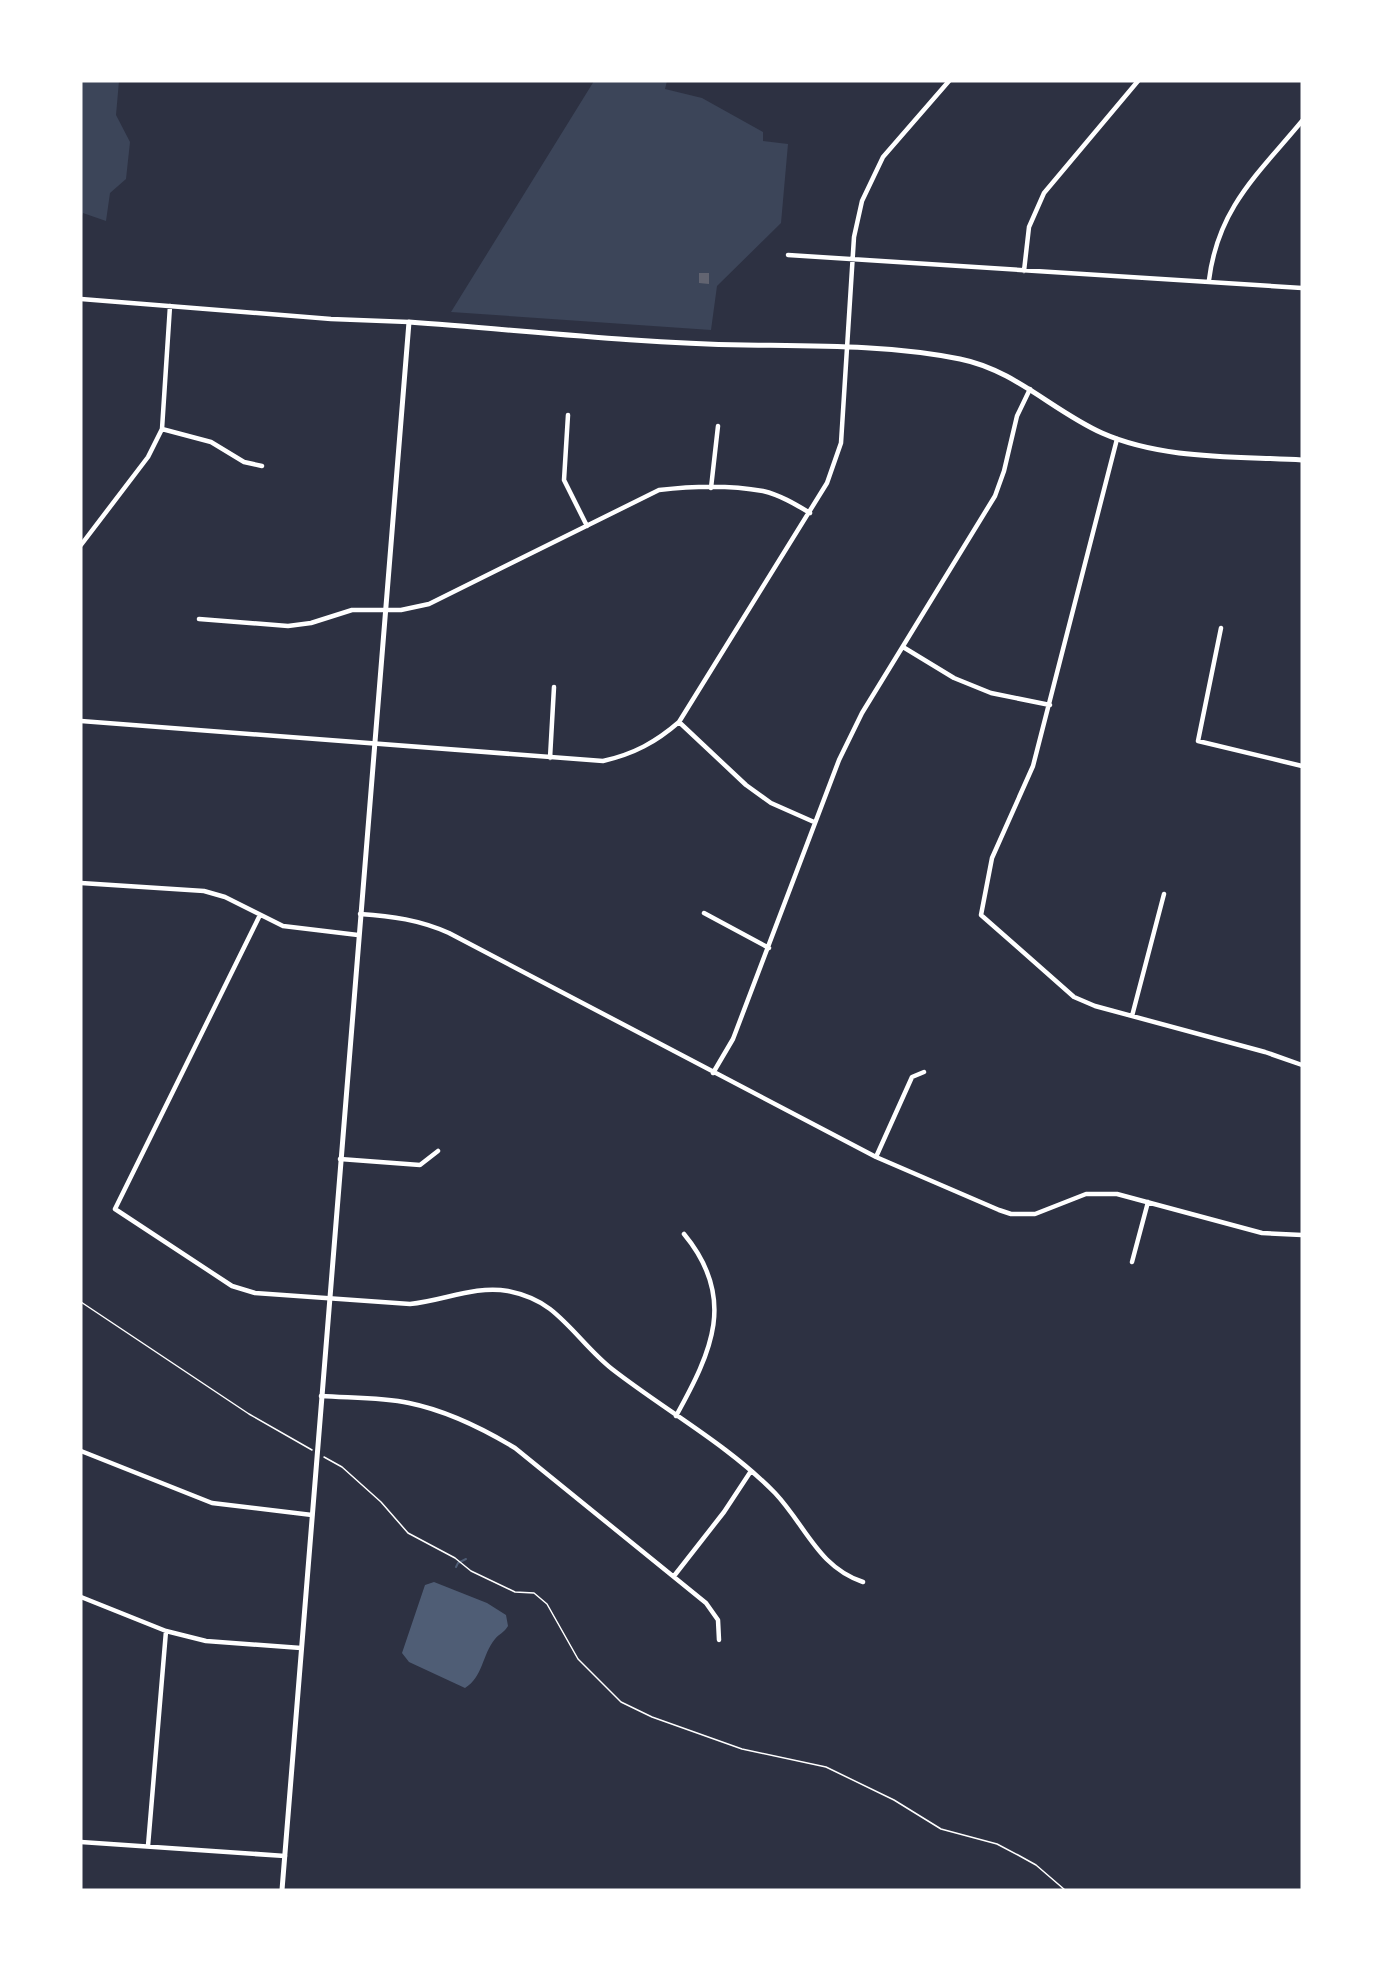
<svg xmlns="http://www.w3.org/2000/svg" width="1383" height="1971" font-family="'Zilla Slab',serif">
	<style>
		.green { fill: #3c4559 }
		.water { fill: #4f5d75 }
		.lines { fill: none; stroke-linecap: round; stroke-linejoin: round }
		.stream { stroke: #4f5d75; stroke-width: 2 }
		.building { fill: #626471 }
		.path { stroke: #fff; stroke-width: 1.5 }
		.minor { stroke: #fff; stroke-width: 4.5 }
		.tertiary { stroke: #fff; stroke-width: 5 }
	</style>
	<rect width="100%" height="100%" fill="#2d3142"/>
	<path class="green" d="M81,81H119L116,115L130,142L126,179L110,193L106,221L83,213L81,219Z
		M594,81H667L665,89L702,98L763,132V141L788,144L781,223L717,286L711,330L451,312Z"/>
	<path class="water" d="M434,1582L487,1603L506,1615L508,1626C504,1633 499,1634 495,1639C482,1655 483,1677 465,1688L409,1662L402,1653L425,1585Z"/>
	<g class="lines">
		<path class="stream" d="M456,1567L458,1563L466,1559"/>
	</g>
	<path class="building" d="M699,273H709V284L699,283Z"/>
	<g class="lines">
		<path class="path" d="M81,1302L249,1414L312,1450
			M324,1457L342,1467L381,1502L408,1533L455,1558L471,1571L515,1592L534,1593L547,1604L578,1659L621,1702L652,1717L742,1749L826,1767L894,1800L941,1829L997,1844L1018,1855L1036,1865L1065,1890"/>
		<path class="minor" d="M788,255L1302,288
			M1024,271L1029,227L1044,193L1138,81
			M1209,280C1218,208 1258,174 1302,121
			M81,299L331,319L409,322
			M568,415L564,480L587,526
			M162,429L211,442L244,462L262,466
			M1117,439L1033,766L992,858L981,915L1074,997L1095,1006L1265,1052L1302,1065
			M711,488L718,426
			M81,545L148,457L162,429L170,306
			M199,619L288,626L311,623L352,610H401L429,604L659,490C692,486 730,485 763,491C780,495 795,504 810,513
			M1221,628L1198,741L1302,766
			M903,647L954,678L991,693L1050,705
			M81,721L603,761C634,754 656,742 679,722L827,483L841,443L854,237L862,201L883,157L949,81
			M679,722L746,785L771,803L814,822
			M550,758L554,687
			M81,883L204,891L225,897L283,926L358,935
			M704,913L769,948
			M360,914C392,916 420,920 449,933L876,1157L999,1210L1011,1214H1035L1086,1194H1117L1262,1233L1302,1235
			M260,915L115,1209L232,1286L255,1293L410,1304C443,1301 475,1285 508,1291C523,1294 538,1300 550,1309C573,1327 589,1351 612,1369C666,1411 727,1444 775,1493C806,1526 818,1567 863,1582
			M1132,1016L1164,894
			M713,1073L733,1039L839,760L862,713L995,496L1004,471L1017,416L1030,389
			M876,1157L912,1077L924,1072
			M340,1159L420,1165L438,1151
			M1132,1262L1148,1202
			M321,1396C350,1398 381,1397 409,1403C448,1411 482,1428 515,1448L706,1603L718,1620L719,1640
			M676,1416C712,1351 737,1298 684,1234
			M81,1451L212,1503L312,1515
			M674,1576L724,1512L751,1471
			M81,1597L166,1631L206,1641L301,1648
			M81,1842L285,1856
			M148,1846L166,1631"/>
		<path class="tertiary" d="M282,1890L409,322C521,330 633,343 745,345C816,346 890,345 960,359C1015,370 1053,411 1102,433C1163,460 1237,456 1302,460"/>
	</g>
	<rect width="1383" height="1971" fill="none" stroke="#ffffff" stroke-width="165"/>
</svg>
